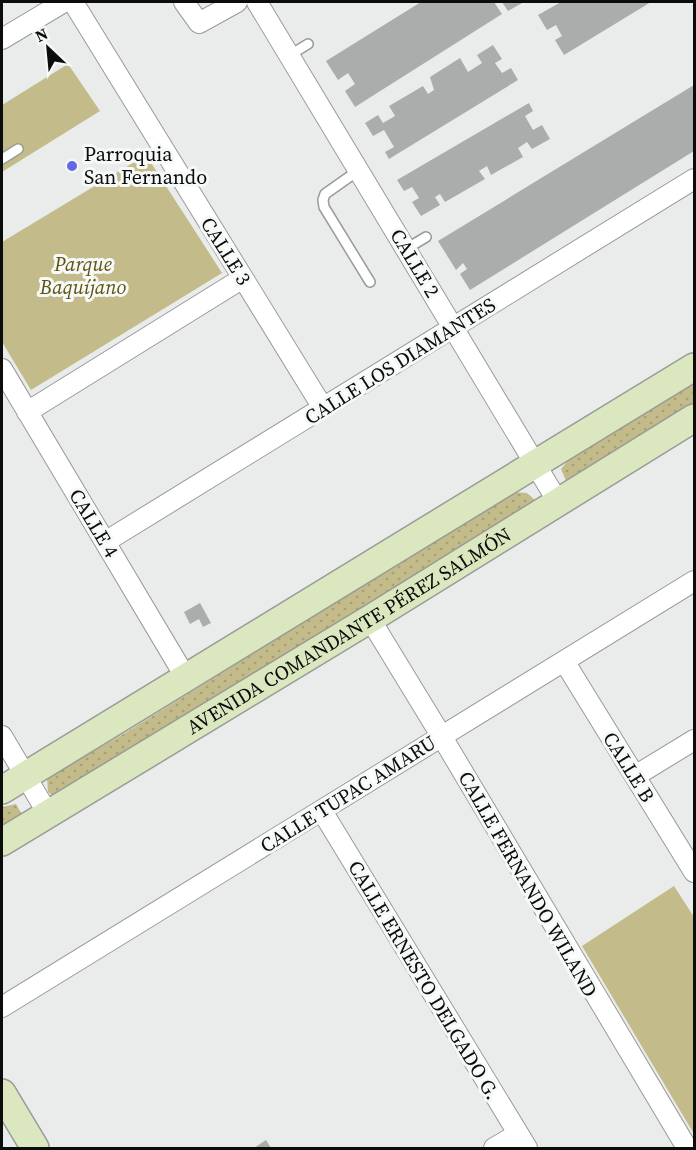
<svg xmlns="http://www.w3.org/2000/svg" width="696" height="1150" font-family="'Source Serif 4',serif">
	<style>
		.grass { fill: url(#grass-dots) }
		.green { fill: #c3bb89 }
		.building { fill: #aaadac }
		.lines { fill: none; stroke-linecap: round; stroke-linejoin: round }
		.lane-casing { stroke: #999b99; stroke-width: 12 }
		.street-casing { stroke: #999b99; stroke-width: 22 }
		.secondary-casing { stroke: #999b99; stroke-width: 30 }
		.lane { stroke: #fff; stroke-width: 9 }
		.street { stroke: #fff; stroke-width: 20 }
		.secondary { stroke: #dbe8bf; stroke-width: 27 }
		.poi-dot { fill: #6368e1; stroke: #f6f9f7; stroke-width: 2 }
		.labels { text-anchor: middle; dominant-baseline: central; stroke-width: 6; stroke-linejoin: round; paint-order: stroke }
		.poi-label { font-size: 20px; fill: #0b0c0c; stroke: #f6f9f7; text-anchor: start }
		.street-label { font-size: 20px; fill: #0b0c0c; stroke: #f6f9f7 }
		.park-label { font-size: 20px; font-style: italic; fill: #5d530f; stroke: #f6f9f7 }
	</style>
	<defs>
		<pattern id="grass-dots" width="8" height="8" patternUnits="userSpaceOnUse" patternTransform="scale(1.5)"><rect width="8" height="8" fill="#c3bb89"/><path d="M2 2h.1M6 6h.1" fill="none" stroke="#a6a075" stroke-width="1.8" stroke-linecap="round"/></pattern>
	</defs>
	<rect width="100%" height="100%" fill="#e9ecea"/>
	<path class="grass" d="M694,381V414L578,484L566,481L561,469L570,458Z
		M513,492L527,493L535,500L531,514L61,802L48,792L47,778L125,733Z
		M16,804L24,818L2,837V807Z"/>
	<path class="green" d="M68,64L100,111L2,172V105Z
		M146,155L222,273L31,390L2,342V242Z
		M674,886L694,917V1134L582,946Z"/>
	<path class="building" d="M421,2H494L502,14L355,107L345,91L355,84L348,73L338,80L326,61Z
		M502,2H524L508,11Z
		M561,2H651L564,55L555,40L562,36L556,25L547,30L538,15Z
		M493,45L502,59L495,63L502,73L511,68L518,80L389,159L385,152L394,147L384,130L373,136L365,123L378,115L383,123L395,116L389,106L423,86L428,94L434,90L430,77L460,58L468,72L482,63L477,55Z
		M694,85V151L470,290L460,274L467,269L463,263L456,270L438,241Z
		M529,103L533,111L525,116L533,130L542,125L550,139L532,149L527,142L518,148L523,157L491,175L487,166L479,171L485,179L445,202L440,194L435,197L440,205L421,216L412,202L419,198L412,187L404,191L397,180Z
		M200,603L211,623L203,627L199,619L190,624L184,612Z
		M266,1140L271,1148H254Z"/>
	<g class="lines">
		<defs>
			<path id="lane" d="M290,55L308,44
				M2,159L18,149
				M359,170L325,194L323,200L324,207L370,282
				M406,249L426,237"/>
			<path id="street" d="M73,2L323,408
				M184,2L199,23L237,2
				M257,2L558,502
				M2,39L64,2
				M2,369L186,678
				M27,412L243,278
				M105,542L694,179
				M370,619L442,737L687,1148
				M564,661L694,872
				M2,736L48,814
				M635,776L694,740
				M322,811L527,1148
				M2,1007L694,581
				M494,1148L518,1134"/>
			<g id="secondary">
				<path d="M2,790L694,367"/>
				<path id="s1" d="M2,842L370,619L694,418"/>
				<path d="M2,1093L35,1148"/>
			</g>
		</defs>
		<use href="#lane" class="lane-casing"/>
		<use href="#street" class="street-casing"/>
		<use href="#secondary" class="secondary-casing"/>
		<use href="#lane" class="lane"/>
		<use href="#street" class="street"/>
		<use href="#secondary" class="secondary"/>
	</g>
	<circle class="poi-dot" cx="72" cy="166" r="6"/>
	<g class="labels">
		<g class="poi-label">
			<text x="84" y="154">Parroquia<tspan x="84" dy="23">San Fernando</tspan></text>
		</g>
		<g class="street-label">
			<text transform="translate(226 251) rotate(58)">CALLE 3</text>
			<text transform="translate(415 263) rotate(59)">CALLE 2</text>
			<text transform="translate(400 361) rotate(-32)">CALLE LOS DIAMANTES</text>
			<text transform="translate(94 523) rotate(59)">CALLE 4</text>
			<text stroke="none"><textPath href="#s1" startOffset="406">AVENIDA COMANDANTE PÉREZ SALMÓN</textPath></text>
			<text transform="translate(629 767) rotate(58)">CALLE B</text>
			<text transform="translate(348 794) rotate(-32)">CALLE TUPAC AMARU</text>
			<text transform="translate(528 884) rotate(60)">CALLE FERNANDO WILAND</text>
			<text transform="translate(424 980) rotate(59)">CALLE ERNESTO DELGADO G.</text>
		</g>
		<g class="park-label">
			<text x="83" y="264">Parque<tspan x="83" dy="23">Baquíjano</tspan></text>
		</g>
	</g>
	<rect width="696" height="1150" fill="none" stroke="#0b0c0c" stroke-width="6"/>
	<g transform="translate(48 48) rotate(334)" stroke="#f6f9f7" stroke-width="4.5" paint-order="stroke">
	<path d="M0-4.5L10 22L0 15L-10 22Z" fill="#0b0c0c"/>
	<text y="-9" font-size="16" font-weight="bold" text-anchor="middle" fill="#0b0c0c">N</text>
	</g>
</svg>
